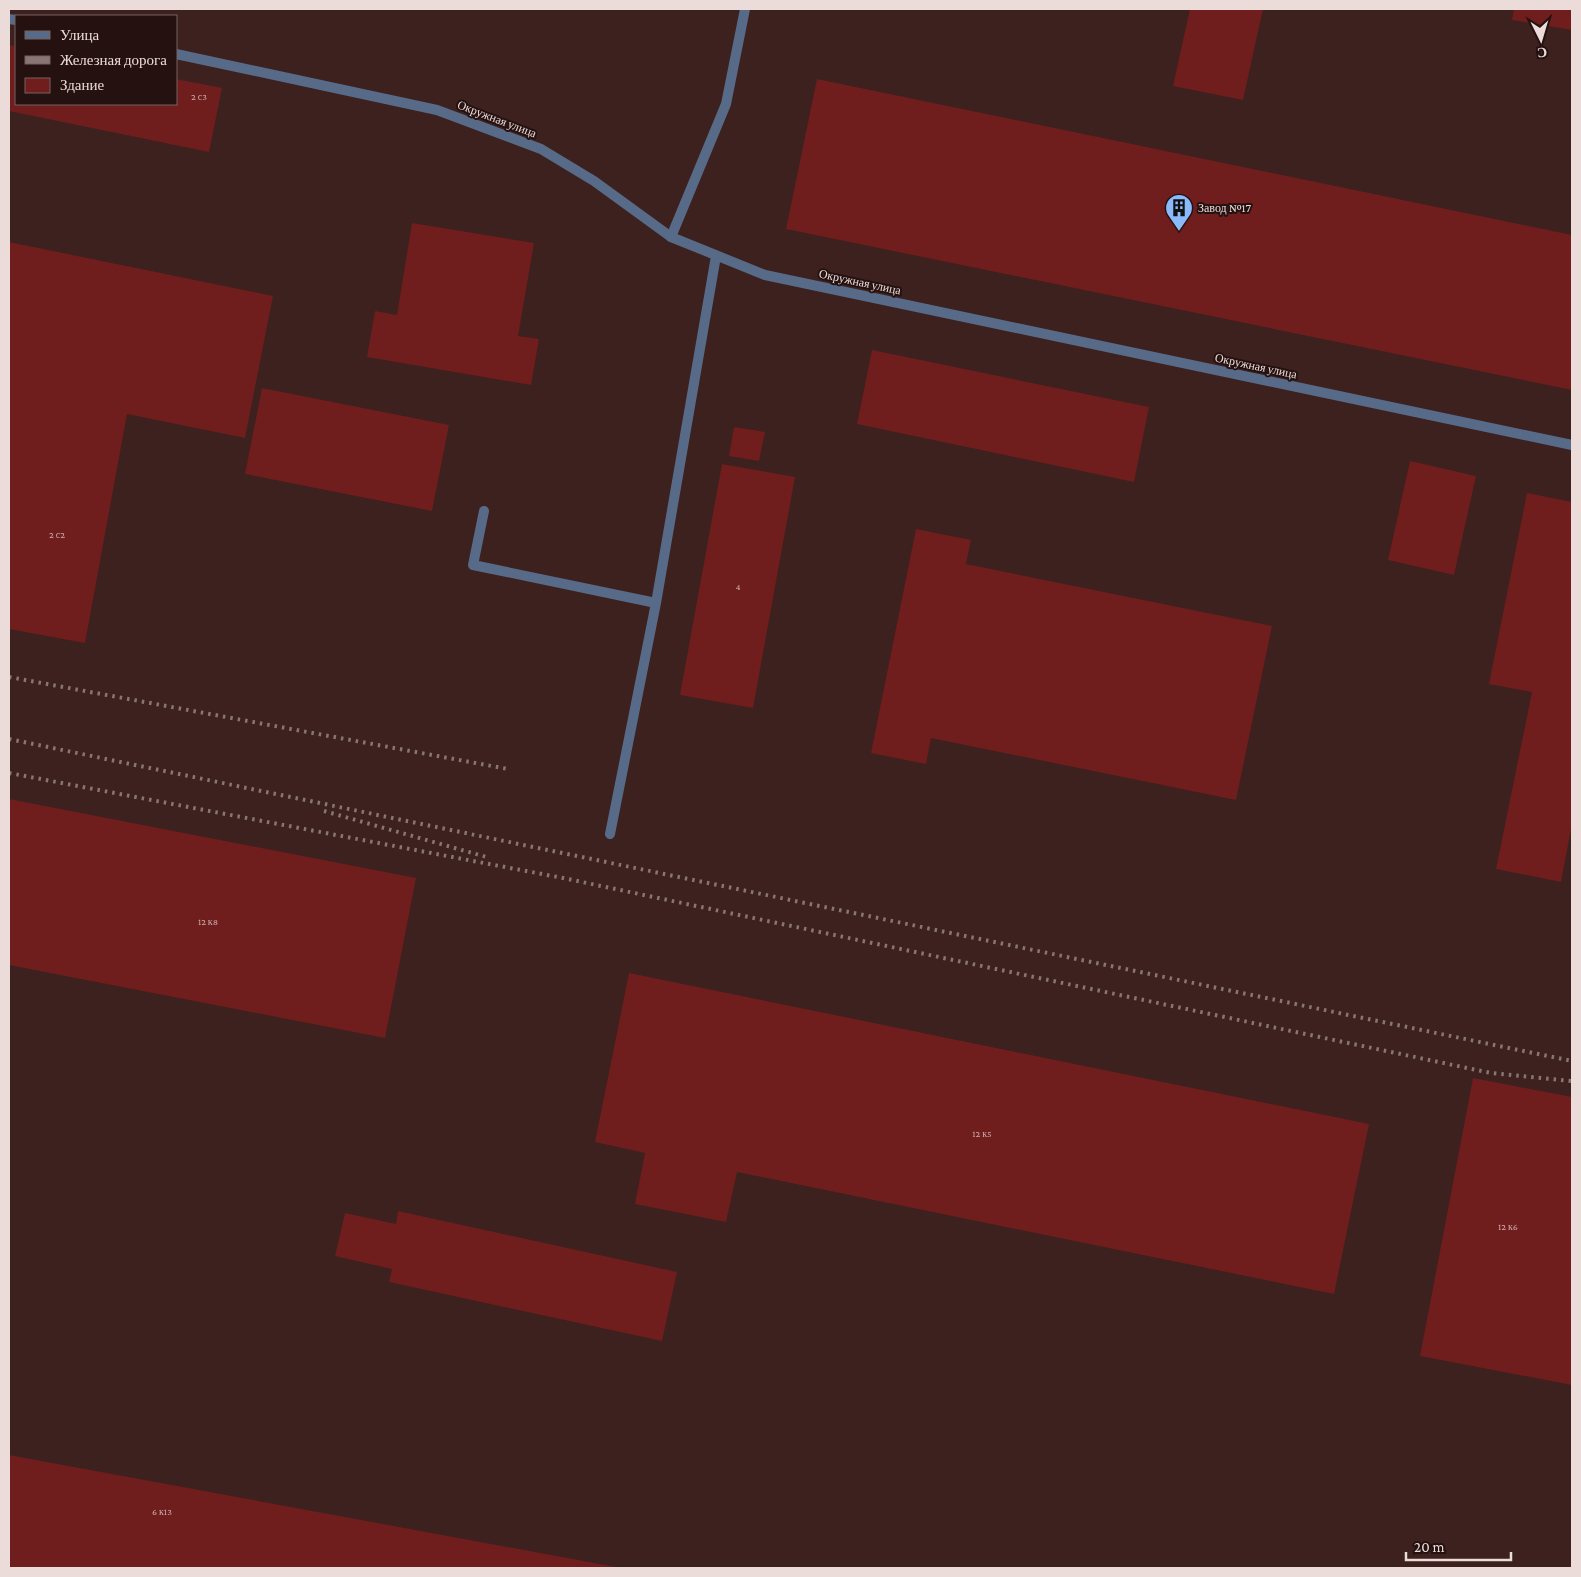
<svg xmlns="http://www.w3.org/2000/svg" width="1581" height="1577" font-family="'Crimson Pro',serif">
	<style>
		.built { fill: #3c211e; fill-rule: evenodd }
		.building { fill: #6f1d1d }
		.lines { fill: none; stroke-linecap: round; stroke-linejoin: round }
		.service { stroke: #576b88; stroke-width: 10 }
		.tertiary { stroke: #576b88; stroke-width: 10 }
		.rail { stroke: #887574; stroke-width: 4; stroke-dasharray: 2.5 5; stroke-linecap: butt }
		.labels { text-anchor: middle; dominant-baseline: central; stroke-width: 4; stroke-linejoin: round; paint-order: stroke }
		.number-label { font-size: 10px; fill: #ccacab }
		.street-label { font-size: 12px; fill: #ebdcda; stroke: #241110 }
		.poi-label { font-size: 12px; fill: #ebdcda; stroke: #241110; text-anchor: start }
	</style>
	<rect width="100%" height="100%" fill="#2f1a19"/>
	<path class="built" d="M9,9H1572V1568H9ZM16,16H176V104H16Z"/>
	<path class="building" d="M1190,9H1263L1243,100L1173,86Z
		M1514,9H1572V30L1512,20Z
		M9,45L16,46V104H176V79L222,88L209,152L9,111Z
		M817,79L1572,235V390L786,229Z
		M412,223L534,243L518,336L539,339L531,385L367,357L375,311L397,315Z
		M9,242L273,296L245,438L127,414L85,643L9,629Z
		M872,350L1149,407L1134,482L857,424Z
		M262,388L449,425L432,511L245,474Z
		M734,427L765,432L759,461L729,456Z
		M1410,461L1476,476L1454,575L1388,560Z
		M722,464L795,477L753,708L680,695Z
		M1527,493L1572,502V824L1561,882L1496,869L1532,692L1489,684Z
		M916,529L971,540L966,564L1272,626L1236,800L931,738L926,764L871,753Z
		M9,799L416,878L385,1038L9,965Z
		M629,973L1369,1124L1334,1294L737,1172L726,1222L635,1204L645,1153L595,1142Z
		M1473,1078L1572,1097V1385L1420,1356Z
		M398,1211L677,1272L662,1341L389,1282L392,1269L335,1256L345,1213L396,1224Z
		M9,1455L616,1567L615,1568H9Z"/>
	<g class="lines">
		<path class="service" d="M671,237L726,104L745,9
			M484,511L473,565L656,603
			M610,834L656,603L716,256"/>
		<path class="tertiary" d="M9,19L16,20
			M176,54L437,110L541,149L594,181L671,237L765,275L1572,445"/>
		<path class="rail" d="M9,677L508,769
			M9,739L1572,1061
			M9,773L563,878L1491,1073L1572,1081
			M324,811L490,858"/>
	</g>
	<defs>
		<symbol id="building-pin" viewBox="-11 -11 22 30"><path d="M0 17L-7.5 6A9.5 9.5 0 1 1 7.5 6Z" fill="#8abafc" stroke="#241110"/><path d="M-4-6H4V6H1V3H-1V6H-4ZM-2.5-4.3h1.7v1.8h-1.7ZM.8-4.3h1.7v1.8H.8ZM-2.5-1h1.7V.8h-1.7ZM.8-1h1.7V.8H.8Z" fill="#111"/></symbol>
	</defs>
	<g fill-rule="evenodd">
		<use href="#building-pin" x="1163" y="192" width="32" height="43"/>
	</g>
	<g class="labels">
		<g class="number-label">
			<text x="199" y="96">2 с3</text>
			<text x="57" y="534">2 с2</text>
			<text x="738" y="586">4</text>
			<text x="208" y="921">12 к8</text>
			<text x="982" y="1133">12 к5</text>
			<text x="1508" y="1226">12 к6</text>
			<text x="162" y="1511">6 к13</text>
		</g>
		<g class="street-label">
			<text transform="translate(497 119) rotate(21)">Окружная улица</text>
			<text transform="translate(860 282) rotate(12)">Окружная улица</text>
			<text transform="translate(1256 366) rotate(12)">Окружная улица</text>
		</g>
		<g class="poi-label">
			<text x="1198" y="208">Завод №17</text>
		</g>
	</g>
	<rect width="1581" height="1577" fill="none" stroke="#ebdcda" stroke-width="20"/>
	<rect x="15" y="15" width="162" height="90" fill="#241110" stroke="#746261"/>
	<rect x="25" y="31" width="25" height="8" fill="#576b88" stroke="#746261"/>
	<text x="60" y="40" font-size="15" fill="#ebdcda">Улица</text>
	<rect x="25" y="56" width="25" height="8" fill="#887574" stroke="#746261"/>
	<text x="60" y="65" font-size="15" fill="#ebdcda">Железная дорога</text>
	<rect x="25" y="78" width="25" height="15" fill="#6f1d1d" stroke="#746261"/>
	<text x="60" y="90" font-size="15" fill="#ebdcda">Здание</text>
	<g transform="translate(1541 40) rotate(175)" stroke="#241110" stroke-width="4" paint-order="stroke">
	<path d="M0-4L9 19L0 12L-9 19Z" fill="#ebdcda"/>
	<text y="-8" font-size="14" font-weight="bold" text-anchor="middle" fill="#ebdcda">С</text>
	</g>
	<path d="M1406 1552v8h105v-8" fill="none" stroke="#ebdcda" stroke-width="2.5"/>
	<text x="1414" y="1552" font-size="15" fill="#ebdcda" stroke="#241110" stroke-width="4" paint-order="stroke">20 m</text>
</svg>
